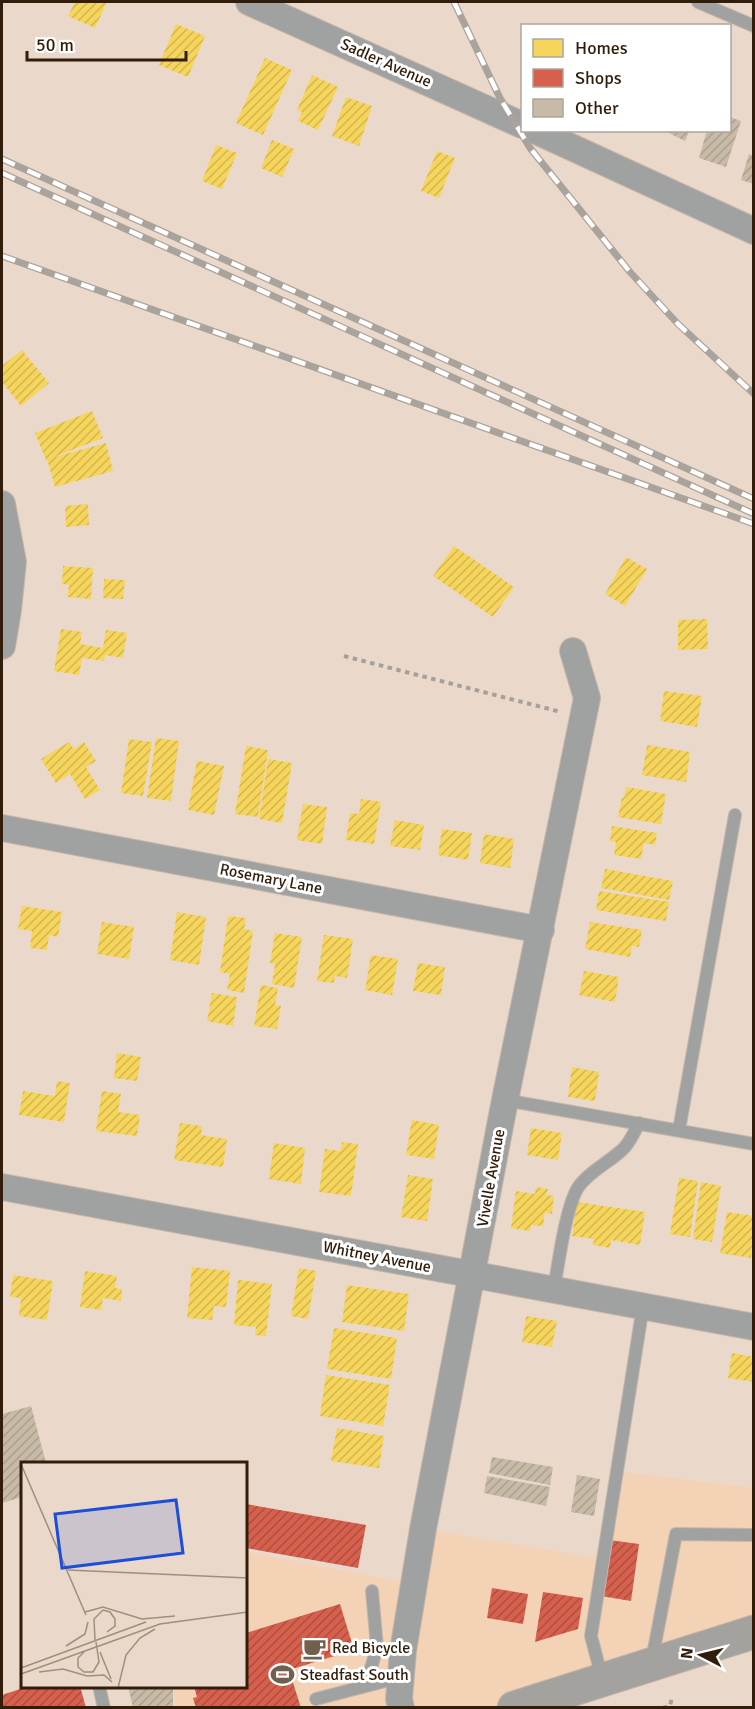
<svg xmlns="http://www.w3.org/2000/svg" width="755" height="1709" font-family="Signika,sans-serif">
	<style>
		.built { fill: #f4d2b5 }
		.homes { fill: url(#homes-hatch) }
		.shops { fill: url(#shops-hatch) }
		.building { fill: url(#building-hatch) }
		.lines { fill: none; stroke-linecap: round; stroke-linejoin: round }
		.service-casing { stroke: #c6b7aa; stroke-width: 14 }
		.minor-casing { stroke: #c6b7aa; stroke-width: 28 }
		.primary-casing { stroke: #c6b7aa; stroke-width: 35 }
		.path { stroke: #a4a19c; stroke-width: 4; stroke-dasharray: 4.5 4.5; stroke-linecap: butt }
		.service { stroke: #a0a2a1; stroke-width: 12 }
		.minor { stroke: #a0a2a1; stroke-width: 26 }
		.primary { stroke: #a4a29f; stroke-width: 33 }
		.rail-casing { stroke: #aaa39c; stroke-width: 7 }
		.rail { stroke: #fff; stroke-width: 4.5; stroke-dasharray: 14; stroke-linecap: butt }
		.labels { text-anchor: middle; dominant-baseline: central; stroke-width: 6; stroke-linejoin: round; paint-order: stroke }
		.street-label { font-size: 16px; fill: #311d0a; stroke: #fff }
		.poi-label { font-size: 16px; fill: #311d0a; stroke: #fff; text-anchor: start }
		.inset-road { fill: none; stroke: #a08e7d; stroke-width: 1.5 }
		.view { fill: #1d4ed8; fill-opacity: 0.15; stroke: #1d4ed8; stroke-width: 3 }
		.inset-edge { fill: none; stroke: #311d0a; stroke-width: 3 }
	</style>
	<defs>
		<pattern id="homes-hatch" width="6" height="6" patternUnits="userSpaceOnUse" patternTransform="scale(1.5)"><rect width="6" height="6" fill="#f6d55c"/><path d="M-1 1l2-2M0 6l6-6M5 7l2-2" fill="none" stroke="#d3b64f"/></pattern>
		<pattern id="shops-hatch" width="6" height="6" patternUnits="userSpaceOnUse" patternTransform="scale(1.5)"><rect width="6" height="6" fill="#d6604d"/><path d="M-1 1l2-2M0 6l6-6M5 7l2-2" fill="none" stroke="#ae4f3e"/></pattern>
		<pattern id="building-hatch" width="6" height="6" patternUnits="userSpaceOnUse" patternTransform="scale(1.5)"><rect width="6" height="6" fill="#c7baa7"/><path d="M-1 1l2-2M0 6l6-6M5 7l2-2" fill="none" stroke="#ab9f8e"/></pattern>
	</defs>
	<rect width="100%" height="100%" fill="#ead9ca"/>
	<path class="built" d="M616,1471L753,1488V1632L514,1707H175L174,1687L246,1686V1552L413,1584L423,1529L602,1559Z"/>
	<path class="homes" d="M75,2H107L95,28L68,16Z
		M176,24L205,36L188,77L159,65Z
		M265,58L292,70L263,135L236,123Z
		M312,75L338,87L318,130L298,121L302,112L297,110Z
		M346,97L372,106L359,146L332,136Z
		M272,140L294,149L282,177L261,168Z
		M216,145L237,153L222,189L202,181Z
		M437,151L455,158L439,198L421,191Z
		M22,350L49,383L21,406L2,382V366Z
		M92,411L103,438L46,460L35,433Z
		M106,443L113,471L55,487L47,459Z
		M88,504L89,525L66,527L65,506Z
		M454,546L514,587L493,617L433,576Z
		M626,557L647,569L625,606L605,594Z
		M63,566L93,568L91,599L67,597L69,585L62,584Z
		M104,579L125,580L123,599L103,598Z
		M707,619L708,649L678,650V620Z
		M61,629L82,632L80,644L103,648L106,630L127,633L123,658L105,655L104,661L82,658L79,675L54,671Z
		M664,691L702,696L697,727L660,721Z
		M156,738L179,741L171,801L147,798Z
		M129,739L152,742L143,796L121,793Z
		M69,742L74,749L84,742L96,761L86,767L100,790L85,799L70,774L56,783L41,759Z
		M647,745L690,752L686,782L642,775Z
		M246,746L268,750L258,817L235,814Z
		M268,759L292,763L282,823L259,819Z
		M197,761L224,766L214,815L188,810Z
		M626,787L666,794L661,824L618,817L622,797L624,798Z
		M361,799L381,802L374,844L346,840L350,813L359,814Z
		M303,804L327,807L322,844L297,840Z
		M395,820L424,825L420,850L390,846Z
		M612,826L657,833L655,845L644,843L641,859L614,855L616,842L610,841Z
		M442,829L472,833L468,860L438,855Z
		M484,834L514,839L510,868L480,863Z
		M605,869L673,881L669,900L601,888Z
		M599,891L669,902L666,921L596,910Z
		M22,906L62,912L58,937L49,935L47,950L30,948L32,931L18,929Z
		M177,912L206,917L199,965L170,960Z
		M228,916L246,918L244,929L253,931L244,993L227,990L230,974L220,972Z
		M102,922L134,927L129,959L97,954Z
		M590,922L642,930L639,947L632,946L630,957L585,949Z
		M275,933L302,937L294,988L272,984L275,964L270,963Z
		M324,935L353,939L347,978L335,976L334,983L317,981Z
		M371,955L398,959L392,995L365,990Z
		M418,963L445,967L441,995L413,991Z
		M584,971L619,977L615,1002L579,995Z
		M261,985L278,988L275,1005L281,1006L277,1029L254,1026Z
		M212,993L237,997L233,1026L207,1021Z
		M117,1053L141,1057L137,1081L114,1078Z
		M572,1067L599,1072L595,1101L568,1097Z
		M57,1081L70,1083L64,1122L19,1115L23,1091L55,1096Z
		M102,1091L121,1094L118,1112L140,1115L137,1136L96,1131Z
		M412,1120L439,1125L434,1159L406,1155Z
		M180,1123L202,1126L201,1135L227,1139L223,1167L174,1160Z
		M531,1128L562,1133L558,1160L527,1155Z
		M342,1142L358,1144L351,1196L319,1192L325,1149L340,1151Z
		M274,1143L305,1148L301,1184L269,1179Z
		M408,1175L433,1179L427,1221L401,1217Z
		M679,1178L698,1181L690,1237L670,1234Z
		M701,1182L721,1186L712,1242L693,1239Z
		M536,1187L548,1189L546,1195L554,1196L552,1214L545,1212L543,1226L531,1225L530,1231L511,1228L516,1191L535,1194Z
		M577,1202L645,1212L640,1245L611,1240L610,1248L593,1245L594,1239L572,1236Z
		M727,1212L754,1216L751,1258L720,1253Z
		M192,1267L230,1271L226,1307L214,1306L212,1320L187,1318Z
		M299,1268L316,1271L308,1319L291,1316Z
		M85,1271L117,1276L115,1288L122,1289L121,1301L103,1298L101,1310L80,1307Z
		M13,1275L53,1281L47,1320L19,1316L21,1298L10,1297Z
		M238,1280L272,1284L266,1336L255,1335L256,1327L234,1325Z
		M347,1285L409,1294L404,1331L342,1322Z
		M526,1316L557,1321L552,1347L522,1342Z
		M334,1328L397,1338L391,1379L327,1369Z
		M732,1353L754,1357V1382L728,1378Z
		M326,1375L390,1385L383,1426L320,1416Z
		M337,1428L384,1436L379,1468L331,1461Z"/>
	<path class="shops" d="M246,1504L366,1525L358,1568L246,1548Z
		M609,1540L639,1544L631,1601L601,1596Z
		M492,1588L528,1594L523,1624L487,1618Z
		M543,1592L583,1598L578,1629L535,1642Z
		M340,1604L354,1650L289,1670L301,1708H196L193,1698L197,1697L194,1686H246V1633Z
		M29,1686H80L86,1708H2V1695Z"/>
	<path class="building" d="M730,117L741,121L726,167L699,158L707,130H730Z
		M663,130H690L685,141Z
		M749,154L754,156V184L741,180Z
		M31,1406L46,1463H22V1497L2,1503V1414Z
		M492,1457L553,1467L550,1485L489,1473Z
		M577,1475L600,1479L594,1516L571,1512Z
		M487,1476L550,1487L546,1506L484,1493Z
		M128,1686H173V1708H133Z"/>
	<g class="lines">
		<defs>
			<path id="service" d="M698,2L754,26
				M505,1100L754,1144
				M679,1130L735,815
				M554,1289C558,1266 566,1204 579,1186C590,1171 608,1163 622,1150C630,1143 634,1132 639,1123
				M652,1660L676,1534L754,1535
				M602,1678L591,1636L643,1306
				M99,1686L104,1708
				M366,1686L377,1647L372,1591
				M316,1699L401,1677"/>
			<path id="minor" d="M249,2L522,125
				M534,130L754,231
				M2,504L13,562L8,610L2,646
				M2,828L541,930
				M2,1187L754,1327
				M401,1708L399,1699L403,1651L423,1529L505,1100L587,698L573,651"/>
			<path id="primary" d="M514,1708L754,1632"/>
		</defs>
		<use href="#service" class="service-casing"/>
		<use href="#minor" class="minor-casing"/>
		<use href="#primary" class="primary-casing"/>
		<path class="path" d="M344,656L561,712
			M663,1708L670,1706L672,1697"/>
		<use href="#service" class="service"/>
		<use href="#minor" class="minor"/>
		<use href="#primary" class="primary"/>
		<defs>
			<path id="rail" d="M454,2L500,98L530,148L630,272L678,324L754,394
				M2,159L754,499
				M2,173L754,514
				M2,256L754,524"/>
		</defs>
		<use href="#rail" class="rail-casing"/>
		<use href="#rail" class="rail"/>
	</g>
	<defs>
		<symbol id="cafe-bare" viewBox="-9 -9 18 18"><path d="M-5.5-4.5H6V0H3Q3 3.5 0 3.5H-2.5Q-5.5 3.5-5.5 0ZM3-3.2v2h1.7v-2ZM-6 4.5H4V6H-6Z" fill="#725f4d" stroke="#fff" stroke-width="2.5" paint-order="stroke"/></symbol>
		<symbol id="stadium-bare" viewBox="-9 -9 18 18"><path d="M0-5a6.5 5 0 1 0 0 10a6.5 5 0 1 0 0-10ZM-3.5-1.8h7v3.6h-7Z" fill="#725f4d" stroke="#fff" stroke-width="2.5" paint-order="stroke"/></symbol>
	</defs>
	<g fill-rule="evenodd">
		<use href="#cafe-bare" x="298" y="1632" width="33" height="33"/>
		<use href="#stadium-bare" x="266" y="1658" width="33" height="33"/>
	</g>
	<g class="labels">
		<g class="street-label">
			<text transform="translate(386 63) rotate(24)">Sadler Avenue</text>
			<text transform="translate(271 879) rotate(11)">Rosemary Lane</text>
			<text transform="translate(491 1178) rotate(-80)">Vivelle Avenue</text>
			<text transform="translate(377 1257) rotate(11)">Whitney Avenue</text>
		</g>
		<g class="poi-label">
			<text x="332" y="1648">Red Bicycle</text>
			<text x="300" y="1675">Steadfast South</text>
		</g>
	</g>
	<g transform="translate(21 1462)">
		<rect width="226" height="226" fill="#ead9ca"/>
		<path class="inset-road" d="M0,2L65,153M47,108L227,116M64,150L82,145L121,157L154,154M74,178L73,157L82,148L89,150L94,157V164L86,170M45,184L64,172L67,160M63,190L57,196V205L63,210H72L78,200L75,180M79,190L90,217M0,206L125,160M18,210L42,207L66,214L83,213L91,220M0,212L139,162L227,150M97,226L105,193L119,176L134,167"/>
		<path class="view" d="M155,38L162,91L41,106L34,52Z"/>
		<rect width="226" height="226" class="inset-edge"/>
	</g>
	<rect width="755" height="1709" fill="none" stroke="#311d0a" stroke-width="6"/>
	<rect x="521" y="24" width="210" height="108" fill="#ffffff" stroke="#ada59d" stroke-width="1.5"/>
	<rect x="533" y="39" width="30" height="18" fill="#f6d55c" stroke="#ada59d" stroke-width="1.5"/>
	<text x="575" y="54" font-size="18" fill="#311d0a">Homes</text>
	<rect x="533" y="69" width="30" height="18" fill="#d6604d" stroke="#ada59d" stroke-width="1.5"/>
	<text x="575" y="84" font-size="18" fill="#311d0a">Shops</text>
	<rect x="533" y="99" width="30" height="18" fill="#c7baa7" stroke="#ada59d" stroke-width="1.5"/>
	<text x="575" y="114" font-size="18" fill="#311d0a">Other</text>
	<g transform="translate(701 1655) rotate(277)" stroke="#ffffff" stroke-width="4.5" paint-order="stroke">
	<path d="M0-4.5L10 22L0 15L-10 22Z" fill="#311d0a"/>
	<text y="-9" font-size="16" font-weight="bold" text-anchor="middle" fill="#311d0a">N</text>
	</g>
	<path d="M27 51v9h159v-9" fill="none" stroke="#311d0a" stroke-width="3"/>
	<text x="36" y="51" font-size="18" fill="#311d0a" stroke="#ffffff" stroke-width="4.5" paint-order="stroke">50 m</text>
</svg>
